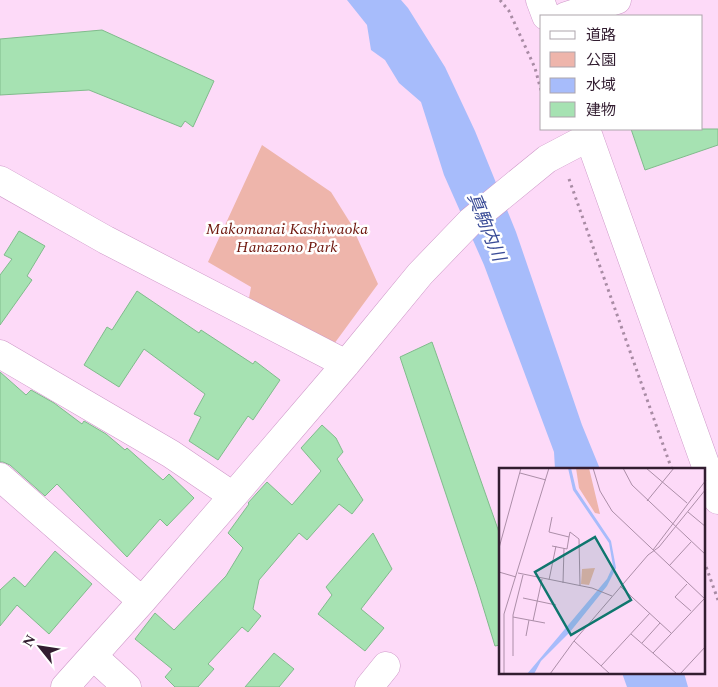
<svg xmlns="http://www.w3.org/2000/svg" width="718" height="687" font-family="Spectral,'Noto Sans JP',serif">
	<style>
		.green { fill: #eeb5ab }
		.water { fill: #a7bcfb }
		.building { fill: #a6e2b2; stroke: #80bb8c }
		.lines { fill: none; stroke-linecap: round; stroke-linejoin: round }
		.minor-casing { stroke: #ce98c8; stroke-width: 29 }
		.path { stroke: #a88ba4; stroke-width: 3; stroke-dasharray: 2.5 4; stroke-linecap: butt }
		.minor { stroke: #fff; stroke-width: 28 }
		.labels { text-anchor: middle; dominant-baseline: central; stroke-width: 5; stroke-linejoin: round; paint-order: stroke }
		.park-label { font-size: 16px; font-style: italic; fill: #6d150b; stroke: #fff }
		.water-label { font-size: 18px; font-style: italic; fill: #3a4c97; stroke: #fff }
		.inset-road { fill: none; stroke: #ac8ea8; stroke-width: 1 }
		.view { fill: #0f766e; fill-opacity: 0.15; stroke: #0f766e; stroke-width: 2.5 }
		.inset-edge { fill: none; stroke: #321d30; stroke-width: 2.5 }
	</style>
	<rect width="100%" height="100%" fill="#fddaf8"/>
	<path class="green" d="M262,145L331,192L351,224L378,284L334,344L249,298L251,287L208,262Z"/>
	<path class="water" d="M347,0H401L408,8L445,67L475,131L516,232L582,425L600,469H555L554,452L484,265L444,175L421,102L399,83L385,60L371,50L367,25Z
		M622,673H684L688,687H627Z"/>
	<path class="building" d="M102,30L214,81L193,127L185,121L181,127L89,90L0,95V39Z
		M631,129H718V145L645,170Z
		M19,231L45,246L27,276L32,280L0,325V275L12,259L4,255Z
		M137,291L199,333L201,330L253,364L255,361L280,380L253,420L248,416L218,460L189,441L201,417L194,414L205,394L144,349L119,387L84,365L107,327L112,330Z
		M432,342L500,535V645L495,646L477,587L400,357Z
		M0,372L26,395L31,390L54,403L82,424L84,421L106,434L125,450L127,448L163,480L169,474L194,498L167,526L160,519L127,557L57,484L45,496L10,465L3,462H0Z
		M322,425L336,438L343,452L337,459L363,500L352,514L339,504L307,540L299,533L259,580L253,609L261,616L248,632L242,627L208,664L214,669L198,687H175L165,677L172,669L135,639L155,613L174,630L226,576L243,548L228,533L249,504L248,503L267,482L292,505L321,471L301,448Z
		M373,533L392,569L361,609L384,628L365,651L318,614L332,595L326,587Z
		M55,551L92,584L49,634L17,605L0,626V590L14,577L25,587Z
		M274,653L294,669L279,687H245Z"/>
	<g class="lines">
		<defs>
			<path id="minor" d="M540,0L546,16
				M566,16L617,0
				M586,129L718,500
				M0,180L106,240L346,364
				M0,354L171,454L233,496
				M0,477L142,601
				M93,656L127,687
				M65,687L142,601L233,496L346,364L420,274L471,221L547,159L589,137
				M369,687L386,666"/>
		</defs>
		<use href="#minor" class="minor-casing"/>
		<path class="path" d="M500,0L509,11L535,68L542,94
			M569,179L672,470
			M704,561L718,600"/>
		<use href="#minor" class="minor"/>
	</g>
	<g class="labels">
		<g class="park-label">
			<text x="287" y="229">Makomanai Kashiwaoka<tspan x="287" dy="18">Hanazono Park</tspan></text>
		</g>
		<g class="water-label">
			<text transform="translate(486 227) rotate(68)">真駒内川</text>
		</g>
	</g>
	<g transform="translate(499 468)">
		<rect width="206" height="206" fill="#fddaf8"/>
		<path d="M77,0H90L101,46L96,45L80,20ZM96,100L90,117L82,116L83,101Z" fill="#eeb5ab"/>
		<path d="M69,0H72L77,21L112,73L117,100L108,118L71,164L42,193L35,206H28L108,111L114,98L110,75L74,22Z" fill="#a7bcfb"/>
		<path class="inset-road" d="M94,0L101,23L113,43L207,132M124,0L133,17L207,87M147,0L188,35M21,5L47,12M148,33L175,0M189,44L207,59M53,49L50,64L70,69L71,64L80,71L81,118M53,78L68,81L70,69M0,80L22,0M154,82L207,12M170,98L192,74M0,104L17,109M19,105L93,120L113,128M50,112L57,78M64,115L65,80M188,116L176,129L192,143M121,118L172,165M24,130L57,137M14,149L46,155M34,153L43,111M132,166L178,206M27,168L30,152M75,173L111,206M143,175L161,155M154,185L205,131M14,188V147L24,107M102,198L151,145M5,206V146L50,0M51,206L75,173L149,87L160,79L207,21M181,206L207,178"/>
		<path class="view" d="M96,69L132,132L72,167L36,104Z"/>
		<rect width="206" height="206" class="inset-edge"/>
	</g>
	<rect x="540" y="15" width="162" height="115" fill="#ffffff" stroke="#ada5ac"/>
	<rect x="550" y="31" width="25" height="8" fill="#ffffff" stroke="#ada5ac"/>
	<text x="586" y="40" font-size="15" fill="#321d30">道路</text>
	<rect x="550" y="52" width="25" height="15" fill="#eeb5ab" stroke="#ada5ac"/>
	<text x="586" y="65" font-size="15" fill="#321d30">公園</text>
	<rect x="550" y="78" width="25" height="15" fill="#a7bcfb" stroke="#ada5ac"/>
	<text x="586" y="90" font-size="15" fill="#321d30">水域</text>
	<rect x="550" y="102" width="25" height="15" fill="#a6e2b2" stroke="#ada5ac"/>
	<text x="586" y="115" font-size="15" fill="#321d30">建物</text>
	<g transform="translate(40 647) rotate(300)" stroke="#ffffff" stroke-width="4" paint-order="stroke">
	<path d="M0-4L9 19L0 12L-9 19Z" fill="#321d30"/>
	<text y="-8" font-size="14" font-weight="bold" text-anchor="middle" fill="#321d30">N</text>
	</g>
</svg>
